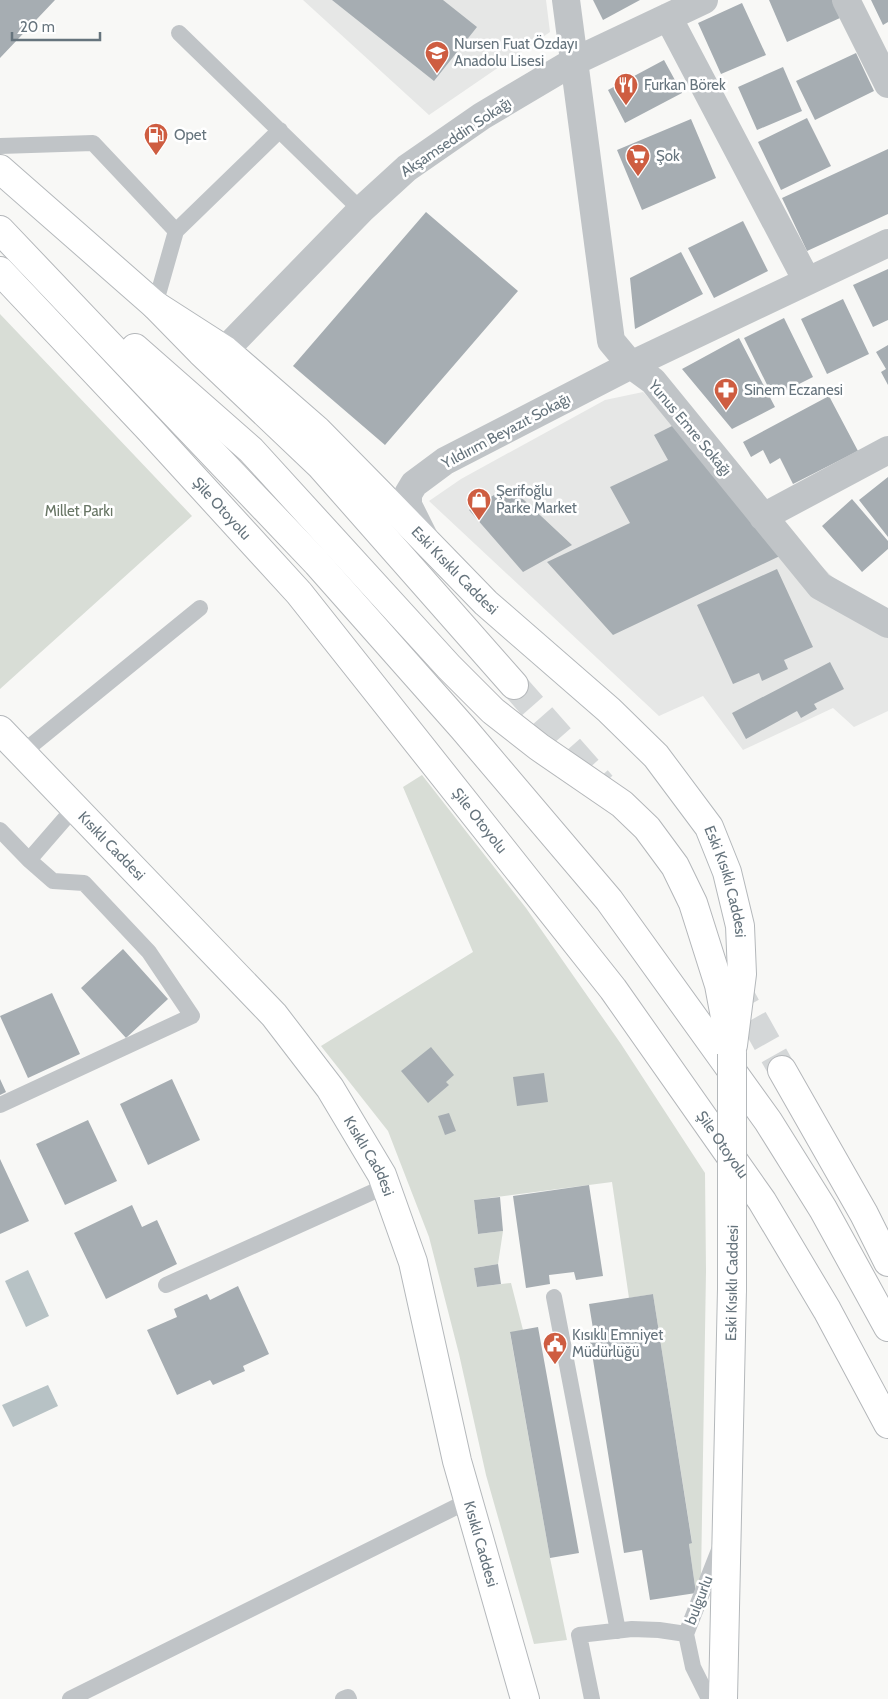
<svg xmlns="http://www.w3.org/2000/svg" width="888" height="1699" font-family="Cabin,sans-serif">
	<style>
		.built { fill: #e6e7e6 }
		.green { fill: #d8ddd6 }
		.water { fill: #b7c2c5 }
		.building { fill: #a6adb2 }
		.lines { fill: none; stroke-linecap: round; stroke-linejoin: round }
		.trunk-tunnel { stroke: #d4d7d8; stroke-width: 28; stroke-dasharray: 28 14; stroke-linecap: butt }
		.primary-casing { stroke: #b4b8bb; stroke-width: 30 }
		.trunk-casing { stroke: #b4b7ba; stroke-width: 30 }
		.service { stroke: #c0c4c7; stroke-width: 16 }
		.minor { stroke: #c0c4c7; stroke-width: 28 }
		.primary { stroke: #fff; stroke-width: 28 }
		.trunk { stroke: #fff; stroke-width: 28 }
		.primary-bridge-casing { stroke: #b4b8bb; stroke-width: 30; stroke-linecap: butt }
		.primary-bridge { stroke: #fff; stroke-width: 28 }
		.labels { text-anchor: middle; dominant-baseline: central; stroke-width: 5; stroke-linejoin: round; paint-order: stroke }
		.poi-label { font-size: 15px; fill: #66747d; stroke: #fff; text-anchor: start }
		.street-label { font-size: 15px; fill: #66747d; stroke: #fff }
		.park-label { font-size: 15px; fill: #687665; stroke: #fff }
	</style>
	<rect width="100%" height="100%" fill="#f8f8f6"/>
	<path class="built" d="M303,0H546L550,32L429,115Z
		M643,392L888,631V711L854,727L833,708L743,750L703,696L659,716L429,501L461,479L605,400Z"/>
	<path class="green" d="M0,314L192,516L0,689Z
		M422,775L526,908L621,1044L705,1173L706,1271L701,1578L696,1593L689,1544L692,1542L653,1294L629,1298L612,1182L474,1200L478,1234L503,1231L498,1264L474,1268L477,1287L511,1283L523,1330L510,1333L550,1558L567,1640L534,1644L486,1475L459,1354L429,1237L388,1131L321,1046L473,952L403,787Z"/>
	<path class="water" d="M28,1270L49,1316L26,1327L5,1281Z
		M48,1385L58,1406L13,1427L2,1405Z"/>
	<path class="building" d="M0,0H55L0,58Z
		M332,0H443L477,27L434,81Z
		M593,0H640L603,20Z
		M769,0H832L840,18L787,42Z
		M871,0H888V22L883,25Z
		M742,3L766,55L721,74L698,23Z
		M856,53L874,91L815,120L796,81Z
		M664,60L682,93L625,123L608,90Z
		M783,67L802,111L757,130L738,87Z
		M807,118L831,166L781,190L758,142Z
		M691,119L716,178L642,210L617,150Z
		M888,149V214L807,251L782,198Z
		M426,212L518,291L385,445L293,366Z
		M743,221L768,271L714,298L688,248Z
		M681,252L703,294L635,329L630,278Z
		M888,269V320L873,327L853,285Z
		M843,299L869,354L827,374L801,319Z
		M784,318L813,377L773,397L744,338Z
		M739,338L775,407L732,429L682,369Z
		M888,345V385L881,372L886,369L876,352Z
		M829,396L858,451L793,484L780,458L770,464L763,450L751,457L743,442Z
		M674,425L782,555L613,635L547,562L630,523L610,487L668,460L654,435Z
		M888,477V537L859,500Z
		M509,486L572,545L523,572L469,510Z
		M852,499L888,541V549L862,572L822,526Z
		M777,569L813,647L784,660L788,669L762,681L759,673L733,684L697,605Z
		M830,662L844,689L814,704L817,709L801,718L797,711L746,739L732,713Z
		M123,949L168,999L126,1038L81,988Z
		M52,993L80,1054L28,1078L0,1016Z
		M431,1047L454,1075L446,1082L449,1085L428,1103L401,1071Z
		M544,1073L548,1102L517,1106L513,1077Z
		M0,1079L6,1092L0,1095Z
		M172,1079L200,1140L148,1165L120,1104Z
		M449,1113L456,1131L445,1135L438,1116Z
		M88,1120L117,1181L65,1205L36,1144Z
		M0,1159L29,1221L0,1234Z
		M589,1185L603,1276L576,1280L574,1272L549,1275L550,1284L526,1288L513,1196Z
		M500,1197L503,1231L478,1234L474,1200Z
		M132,1205L142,1227L157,1220L177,1264L106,1299L74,1233Z
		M498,1264L501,1284L477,1287L474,1268Z
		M238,1286L269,1354L243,1366L245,1371L213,1385L210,1380L177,1395L147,1330L177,1317L174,1309L207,1294L210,1300Z
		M653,1294L692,1543L689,1544L696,1593L650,1600L642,1550L624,1553L590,1341H595L589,1304Z
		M538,1327L579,1553L550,1558L510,1332Z"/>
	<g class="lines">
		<path class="trunk-tunnel" d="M514,685L602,785
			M733,982L782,1070"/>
		<defs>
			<g id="primary">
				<path id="s1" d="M0,169L155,305L225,350L317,430L381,495L486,603L609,710L656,756L709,827L727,872L740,926L742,974L733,1045"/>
				<path id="s2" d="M0,730L274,1015L330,1088L382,1175L413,1262L457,1461L525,1699"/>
				<path d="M723,1699L732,1289"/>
			</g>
			<g id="trunk">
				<path d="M0,230L317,563L463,728L609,900L768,1121L823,1209L888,1327"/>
				<path id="s3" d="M0,271L150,430L299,593L613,989L762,1201L827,1310L888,1424"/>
				<path d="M155,305L201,352L320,465L514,685"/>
				<path d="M135,348L251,450L449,667L493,711L539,747L622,804L647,828L675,866L693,903L719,985L732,1054"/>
				<path d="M782,1070L864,1214L888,1262"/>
			</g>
		</defs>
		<use href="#primary" class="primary-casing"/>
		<use href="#trunk" class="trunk-casing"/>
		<path class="service" d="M179,33L361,210
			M0,146L93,143L176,231L155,305
			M176,231L280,130
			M22,753L200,608
			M0,830L29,860L53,881L84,883L149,952L192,1016L0,1105
			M29,860L75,807
			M166,1285L386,1186
			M554,1297L618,1631
			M70,1699L468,1501
			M343,1699L348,1697L349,1699
			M592,1699L579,1635L632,1629L659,1630L686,1634
			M709,1699L693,1667L686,1634L721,1545"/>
		<path class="minor" d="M566,0L611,341L631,365L653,381L820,586L888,624
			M846,0L888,84
			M668,17L807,281
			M225,350L361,210L407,168L482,116L573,62L704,0
			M763,517L888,450
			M424,537L408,505V494L414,484L445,461L631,365L888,243"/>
		<use href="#primary" class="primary"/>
		<use href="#trunk" class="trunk"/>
		<defs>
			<path id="primary-bridge" d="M732,1054V1289"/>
		</defs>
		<use href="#primary-bridge" class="primary-bridge-casing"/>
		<use href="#primary-bridge" class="primary-bridge"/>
	</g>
	<defs>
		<symbol id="school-pin" viewBox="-11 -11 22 30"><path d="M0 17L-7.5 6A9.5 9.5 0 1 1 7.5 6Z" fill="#ce5d41" stroke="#fff"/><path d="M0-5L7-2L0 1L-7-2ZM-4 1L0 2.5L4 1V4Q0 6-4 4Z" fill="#fff"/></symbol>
		<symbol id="restaurant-pin" viewBox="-11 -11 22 30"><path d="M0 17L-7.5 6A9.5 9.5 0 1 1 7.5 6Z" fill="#ce5d41" stroke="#fff"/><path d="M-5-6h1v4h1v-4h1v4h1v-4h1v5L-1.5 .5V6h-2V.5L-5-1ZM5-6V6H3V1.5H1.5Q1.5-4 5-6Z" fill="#fff"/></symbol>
		<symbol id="fuel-pin" viewBox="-11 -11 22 30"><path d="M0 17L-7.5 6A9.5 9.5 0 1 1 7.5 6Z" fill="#ce5d41" stroke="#fff"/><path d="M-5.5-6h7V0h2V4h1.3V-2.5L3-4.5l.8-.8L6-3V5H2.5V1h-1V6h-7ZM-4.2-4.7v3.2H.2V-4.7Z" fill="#fff"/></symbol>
		<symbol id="supermarket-pin" viewBox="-11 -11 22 30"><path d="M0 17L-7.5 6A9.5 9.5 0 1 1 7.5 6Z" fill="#ce5d41" stroke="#fff"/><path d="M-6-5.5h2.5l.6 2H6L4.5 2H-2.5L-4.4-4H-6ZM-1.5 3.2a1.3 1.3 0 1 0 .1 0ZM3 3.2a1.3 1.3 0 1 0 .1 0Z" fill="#fff"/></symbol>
		<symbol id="pharmacy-pin" viewBox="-11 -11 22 30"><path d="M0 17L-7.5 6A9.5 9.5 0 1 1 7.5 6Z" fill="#ce5d41" stroke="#fff"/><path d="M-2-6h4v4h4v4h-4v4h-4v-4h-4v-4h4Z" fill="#fff"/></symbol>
		<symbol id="shop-pin" viewBox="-11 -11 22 30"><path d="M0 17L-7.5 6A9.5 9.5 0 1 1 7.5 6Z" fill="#ce5d41" stroke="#fff"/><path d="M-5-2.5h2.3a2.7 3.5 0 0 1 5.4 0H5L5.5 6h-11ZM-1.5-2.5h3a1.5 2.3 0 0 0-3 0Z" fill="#fff"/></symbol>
		<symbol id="civic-pin" viewBox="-11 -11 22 30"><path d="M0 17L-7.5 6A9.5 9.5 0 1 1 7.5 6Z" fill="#ce5d41" stroke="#fff"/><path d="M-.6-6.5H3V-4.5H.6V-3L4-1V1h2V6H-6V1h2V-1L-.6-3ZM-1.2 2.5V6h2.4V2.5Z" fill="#fff"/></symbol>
	</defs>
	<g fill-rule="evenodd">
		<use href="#school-pin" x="423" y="39" width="28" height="38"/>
		<use href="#restaurant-pin" x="612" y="71" width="28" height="38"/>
		<use href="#fuel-pin" x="142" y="121" width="28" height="38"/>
		<use href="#supermarket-pin" x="624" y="142" width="28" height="38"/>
		<use href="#pharmacy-pin" x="712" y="376" width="28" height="38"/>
		<use href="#shop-pin" x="465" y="486" width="28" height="38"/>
		<use href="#civic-pin" x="541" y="1330" width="28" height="38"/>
	</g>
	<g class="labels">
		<g class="poi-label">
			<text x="454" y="44">Nursen Fuat Özdayı<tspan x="454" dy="17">Anadolu Lisesi</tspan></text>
			<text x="644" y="85">Furkan Börek</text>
			<text x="174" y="135">Opet</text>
			<text x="656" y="156">Şok</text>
			<text x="744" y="390">Sinem Eczanesi</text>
			<text x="496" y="491">Şerifoğlu<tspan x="496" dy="17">Parke Market</tspan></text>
			<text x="572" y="1335">Kısıklı Emniyet<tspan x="572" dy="17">Müdürlüğü</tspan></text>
		</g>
		<g class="street-label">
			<text transform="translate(456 137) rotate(-34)">Akşamseddin Sokağı</text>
			<text transform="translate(690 428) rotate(50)">Yunus Emre Sokağı</text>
			<text transform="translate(506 431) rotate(-28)">Yıldırım Beyazıt Sokağı</text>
			<text stroke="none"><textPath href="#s3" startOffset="325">Şile Otoyolu</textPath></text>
			<text stroke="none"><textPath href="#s1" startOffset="608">Eski Kısıklı Caddesi</textPath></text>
			<text stroke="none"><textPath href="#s3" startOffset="730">Şile Otoyolu</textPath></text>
			<text stroke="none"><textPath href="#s2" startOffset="161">Kısıklı Caddesi</textPath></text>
			<text stroke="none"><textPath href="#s1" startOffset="1028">Eski Kısıklı Caddesi</textPath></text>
			<text stroke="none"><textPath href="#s3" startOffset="1135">Şile Otoyolu</textPath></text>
			<text stroke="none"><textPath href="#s2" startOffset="566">Kısıklı Caddesi</textPath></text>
			<text transform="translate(732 1283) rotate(-89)">Eski Kısıklı Caddesi</text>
			<text stroke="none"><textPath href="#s2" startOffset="971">Kısıklı Caddesi</textPath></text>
			<text transform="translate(699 1600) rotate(-69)">bulgurlu</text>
		</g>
		<g class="park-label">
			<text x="79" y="511">Millet Parkı</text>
		</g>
	</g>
	<path d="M12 32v8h88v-8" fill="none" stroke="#66747d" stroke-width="2.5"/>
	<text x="20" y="32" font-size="15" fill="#66747d" stroke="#ffffff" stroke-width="4" paint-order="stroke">20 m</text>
</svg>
